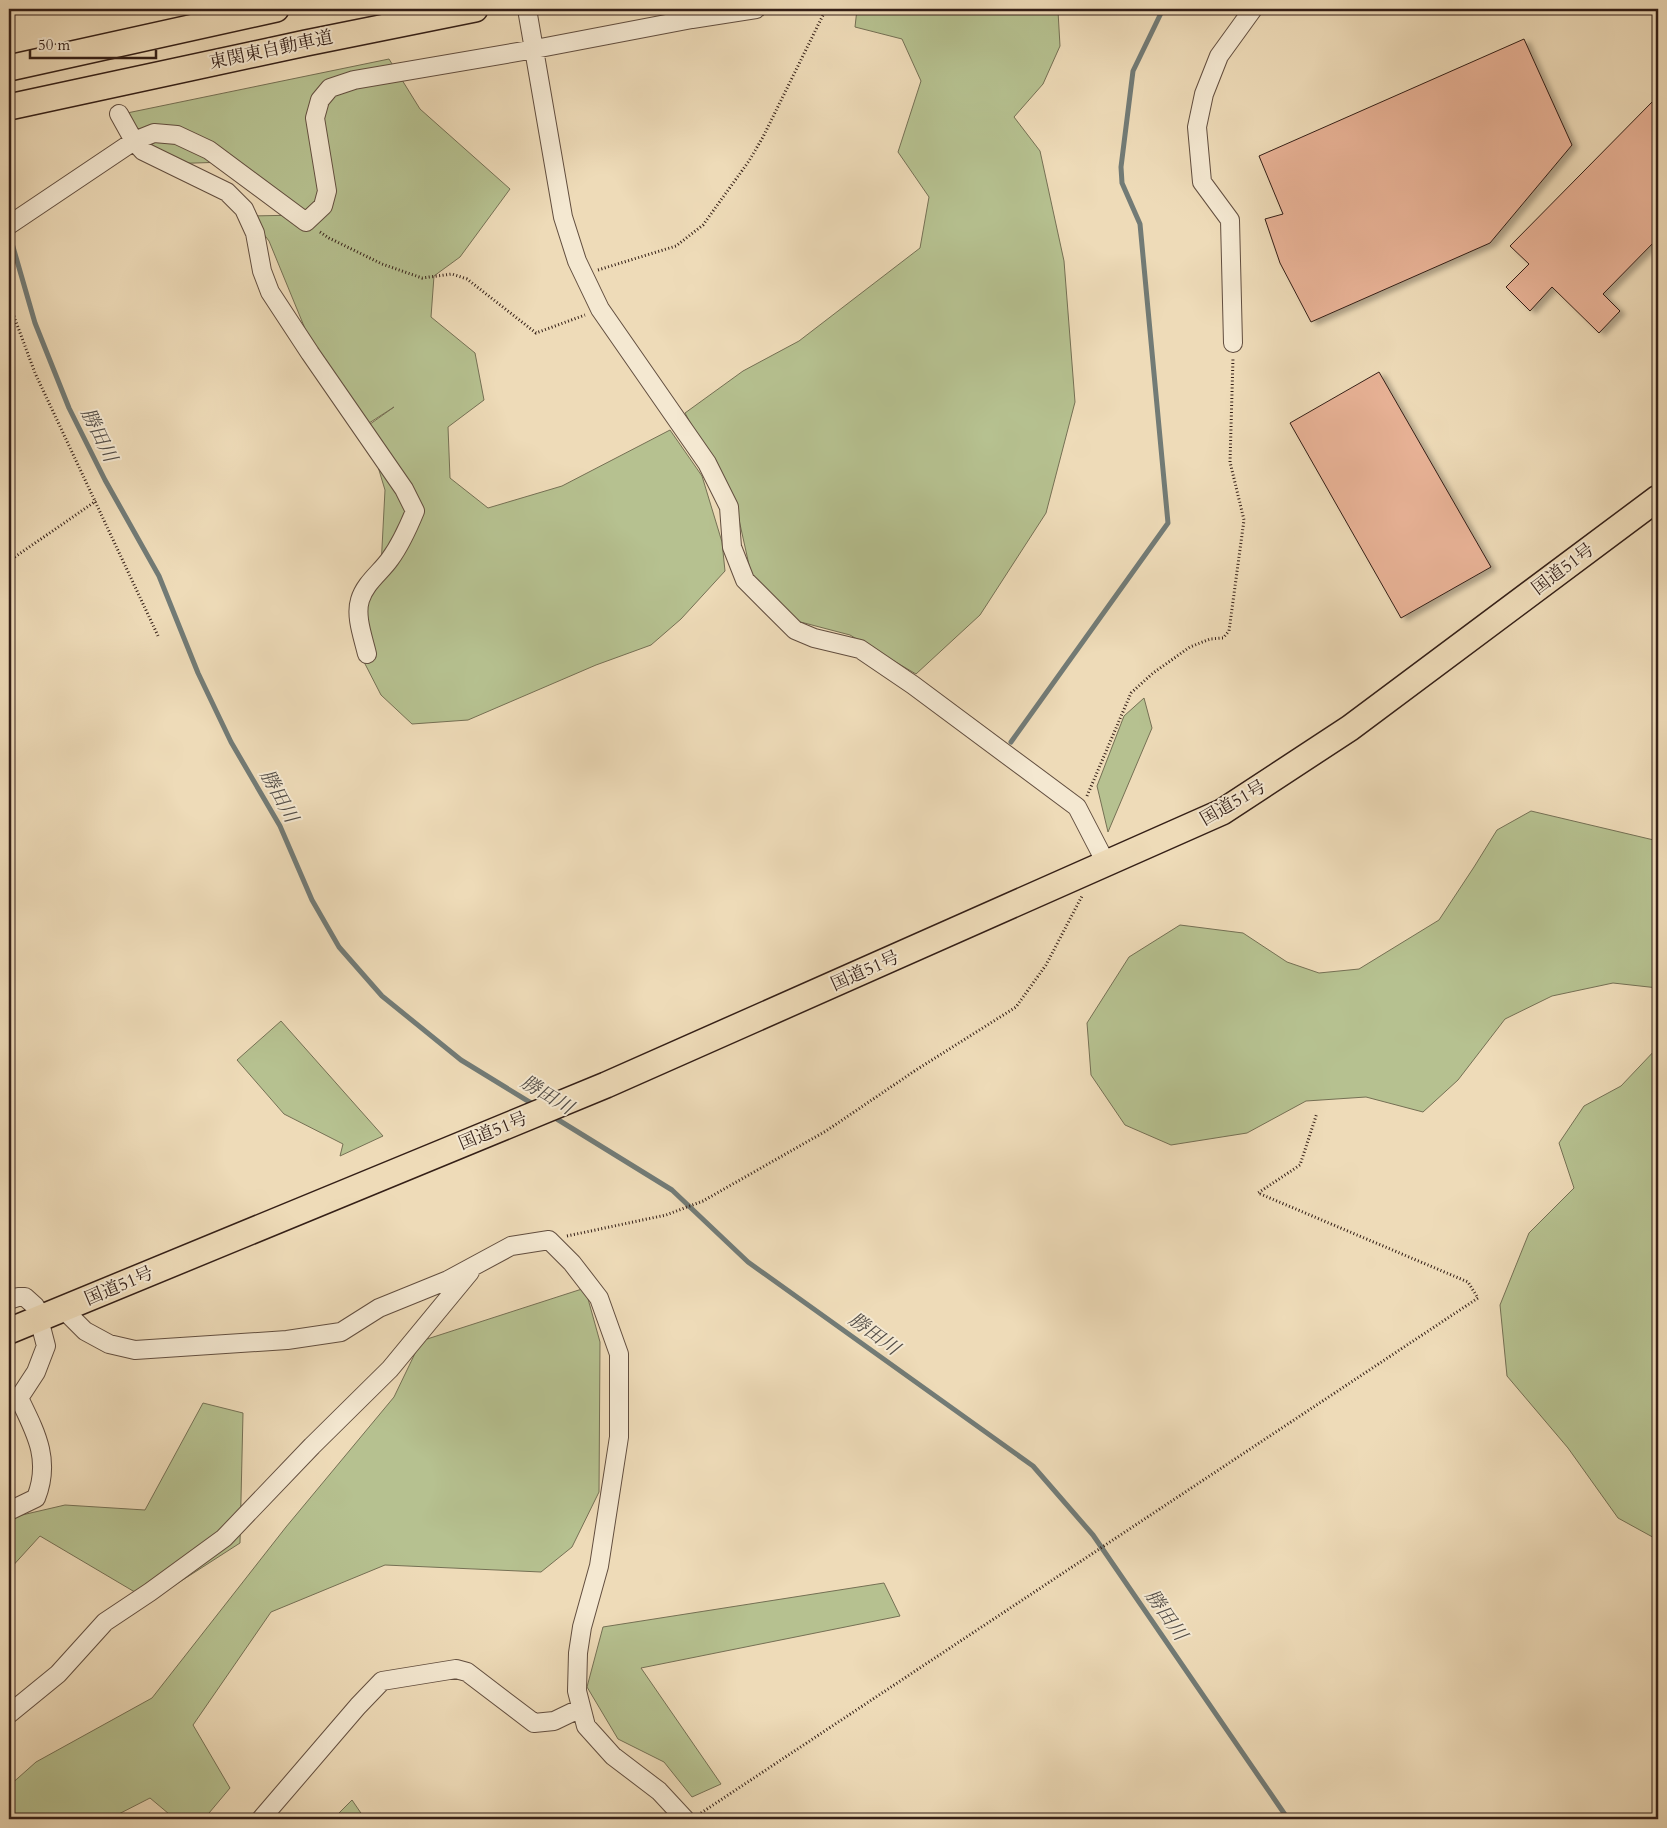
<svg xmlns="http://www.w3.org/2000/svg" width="1667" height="1828" font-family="Cardo,'Noto Serif JP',serif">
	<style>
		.green { fill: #b6c190; stroke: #757054 }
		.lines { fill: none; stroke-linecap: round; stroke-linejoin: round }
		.stream { stroke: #727b76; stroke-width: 5 }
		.building { fill: #e8b296; stroke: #341f17; filter: url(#shadow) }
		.minor-casing { stroke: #624e3f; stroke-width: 20 }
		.highway-casing { stroke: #341f17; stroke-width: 28 }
		.path { stroke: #341f17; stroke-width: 3; stroke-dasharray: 1 2.5; stroke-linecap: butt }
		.minor { stroke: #f4e8d1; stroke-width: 18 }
		.highway { stroke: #eedbb8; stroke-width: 25 }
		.labels { text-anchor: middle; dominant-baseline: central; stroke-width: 4; stroke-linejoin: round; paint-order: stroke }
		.street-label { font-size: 18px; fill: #341f17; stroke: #f4e8d1 }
		.water-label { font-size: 19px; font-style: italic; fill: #534d47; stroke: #f4e8d1 }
	</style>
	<defs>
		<filter id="shadow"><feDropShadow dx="5.5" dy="3" stdDeviation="2.5" flood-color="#0004"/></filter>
	</defs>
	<rect width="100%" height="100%" fill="#eedbb8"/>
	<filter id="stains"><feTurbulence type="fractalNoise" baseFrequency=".004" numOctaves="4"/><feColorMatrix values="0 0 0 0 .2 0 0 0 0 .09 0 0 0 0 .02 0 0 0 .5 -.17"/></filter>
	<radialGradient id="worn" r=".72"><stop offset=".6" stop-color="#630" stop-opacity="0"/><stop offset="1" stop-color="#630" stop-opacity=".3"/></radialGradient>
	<path class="green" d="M857,9L935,10L945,9H1057L1058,11L1060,46L1043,84L1014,117L1040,151L1064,261L1075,402L1046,513L980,615L916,674L850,635L793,620L751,574L736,506L685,413L743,371L799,341L920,248L929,197L898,152L921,81L902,39L855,27Z
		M389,59L420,109L510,189L460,257L434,276L431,317L475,353L484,400L448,427L450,478L488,508L562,486L670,430L702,476L722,542L725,571L681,619L651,645L596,665L468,720L412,724L381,695L363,660V604L381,567L385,490L366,427L394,407L366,425L313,348L269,241L250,216L302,215L227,162L163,164L143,147L127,113Z
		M1144,698L1152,728L1108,832L1097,786L1124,716Z
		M1531,811L1658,841V988L1613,983L1552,996L1505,1019L1458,1080L1423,1112L1366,1097L1306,1101L1247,1133L1171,1145L1125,1125L1091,1075L1087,1023L1129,957L1180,925L1243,933L1287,962L1319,973L1359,969L1439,920L1474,867L1497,830Z
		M281,1021L383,1136L340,1156L343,1144L284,1114L237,1060Z
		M1658,1047V1540L1618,1518L1568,1448L1507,1376L1500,1305L1529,1233L1574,1188L1559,1143L1584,1106L1621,1086Z
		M585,1288L600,1342L599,1492L572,1547L541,1572L385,1565L271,1612L193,1725L230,1788L204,1819H175L150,1798L109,1819H9V1786L36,1762L152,1698L286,1527L394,1397L421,1341Z
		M203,1403L243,1413L240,1543L150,1601L40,1536L9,1570V1518L65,1505L145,1510Z
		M884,1583L900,1616L641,1668L721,1784L692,1797L664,1762L618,1739L587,1687L603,1627Z
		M352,1800L365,1819H333Z"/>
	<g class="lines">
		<path class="stream" d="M9,233L35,323L69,408L105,480L159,576L198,673L231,742L280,826L312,900L339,947L382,996L461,1060L536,1106
			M1011,742L1168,523L1140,224L1122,183L1121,167L1133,71L1163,9
			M552,1116L672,1190L748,1262L1033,1466L1093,1535L1288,1819"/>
	</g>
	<path class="building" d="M1524,39L1572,145L1490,243L1311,322L1280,263L1265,219L1283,214L1259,156Z
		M1654,100L1658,104V238L1603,294L1620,311L1599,333L1552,287L1530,311L1506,287L1529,264L1510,246Z
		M1379,372L1491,567L1401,618L1290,423Z"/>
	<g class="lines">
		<defs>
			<path id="minor" d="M527,9L563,217L577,261L600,309L707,463L729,507L732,547L745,580L795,630L814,638L860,649L913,685L1077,807L1107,865
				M119,114L134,141L143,151L227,192L244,209L255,233L262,271L270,292L310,353L404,489L415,511C408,528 401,544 390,559C381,572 365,583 360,600C355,616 363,637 367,654
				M9,225L134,141L154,133L177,135L209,150L306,222L323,206L327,191L315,118L320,100L330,88L354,80L535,49L692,19L756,9
				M1233,343L1230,220L1202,182L1197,127L1204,94L1219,56L1253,9
				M9,1300L18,1297H25L35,1306L42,1318
				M63,1309L85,1331L109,1344L135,1350L287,1340L341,1332L379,1308L448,1280L511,1246L549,1240L572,1263L599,1298L619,1354V1437L599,1566L582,1627L578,1653L577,1691L586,1726L613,1756L659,1791L685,1819
				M9,1511L36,1498C51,1460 36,1433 19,1398L36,1372L46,1346L39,1319
				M9,1714L58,1674L105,1622L150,1592L224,1538L312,1446L390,1369L470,1272
				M261,1819L358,1706L382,1681L456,1669L467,1672L534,1723L554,1721L581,1708"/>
			<path id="highway" d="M9,68L276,9
				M9,107L306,43L475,9
				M9,1331L606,1085L1222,812L1350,728L1658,498"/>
		</defs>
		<use href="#minor" class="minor-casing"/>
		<use href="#highway" class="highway-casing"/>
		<path class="path" d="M320,232L329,238L382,264L422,278L452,274L467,279L536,333L585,315
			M598,270L676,246L703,225L749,161L763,137L826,9
			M9,303L35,373L159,638
			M9,561L96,501
			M1087,796L1131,693L1153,673L1190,647L1210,639L1223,638L1229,631L1244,520L1230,462L1233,358
			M567,1236L666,1215L703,1201L826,1131L916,1070L1016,1007L1046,965L1082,896
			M701,1813L1478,1298L1468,1282L1258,1193L1300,1165L1317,1113
			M1649,1819L1658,1813"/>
		<use href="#minor" class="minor"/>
		<use href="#highway" class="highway"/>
	</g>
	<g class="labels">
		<g class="street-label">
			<text transform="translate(271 50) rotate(-12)">東関東自動車道</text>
			<text transform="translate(1563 569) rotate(-37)">国道51号</text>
			<text transform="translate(1233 803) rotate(-30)">国道51号</text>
			<text transform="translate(865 971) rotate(-24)">国道51号</text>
			<text transform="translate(493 1131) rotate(-22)">国道51号</text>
			<text transform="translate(119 1286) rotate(-23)">国道51号</text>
		</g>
		<g class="water-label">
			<text transform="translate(99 435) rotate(64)">勝田川</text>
			<text transform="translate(279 796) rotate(61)">勝田川</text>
			<text transform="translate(547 1095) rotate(31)">勝田川</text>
			<text transform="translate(874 1334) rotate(36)">勝田川</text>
			<text transform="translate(1166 1615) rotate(55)">勝田川</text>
		</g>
	</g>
	<rect width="1667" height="1828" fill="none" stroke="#eedbb8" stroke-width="30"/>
	<rect x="10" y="10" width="1647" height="1808" fill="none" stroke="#341f17" stroke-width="2.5"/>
	<rect x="15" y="15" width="1637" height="1798" fill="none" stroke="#341f17"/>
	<path d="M30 50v8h126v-8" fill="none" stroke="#341f17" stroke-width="2.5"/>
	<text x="38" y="50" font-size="15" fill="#341f17" stroke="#f4e8d1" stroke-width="4" paint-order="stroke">50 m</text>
	<rect width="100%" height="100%" filter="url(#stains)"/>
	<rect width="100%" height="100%" fill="url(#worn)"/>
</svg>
